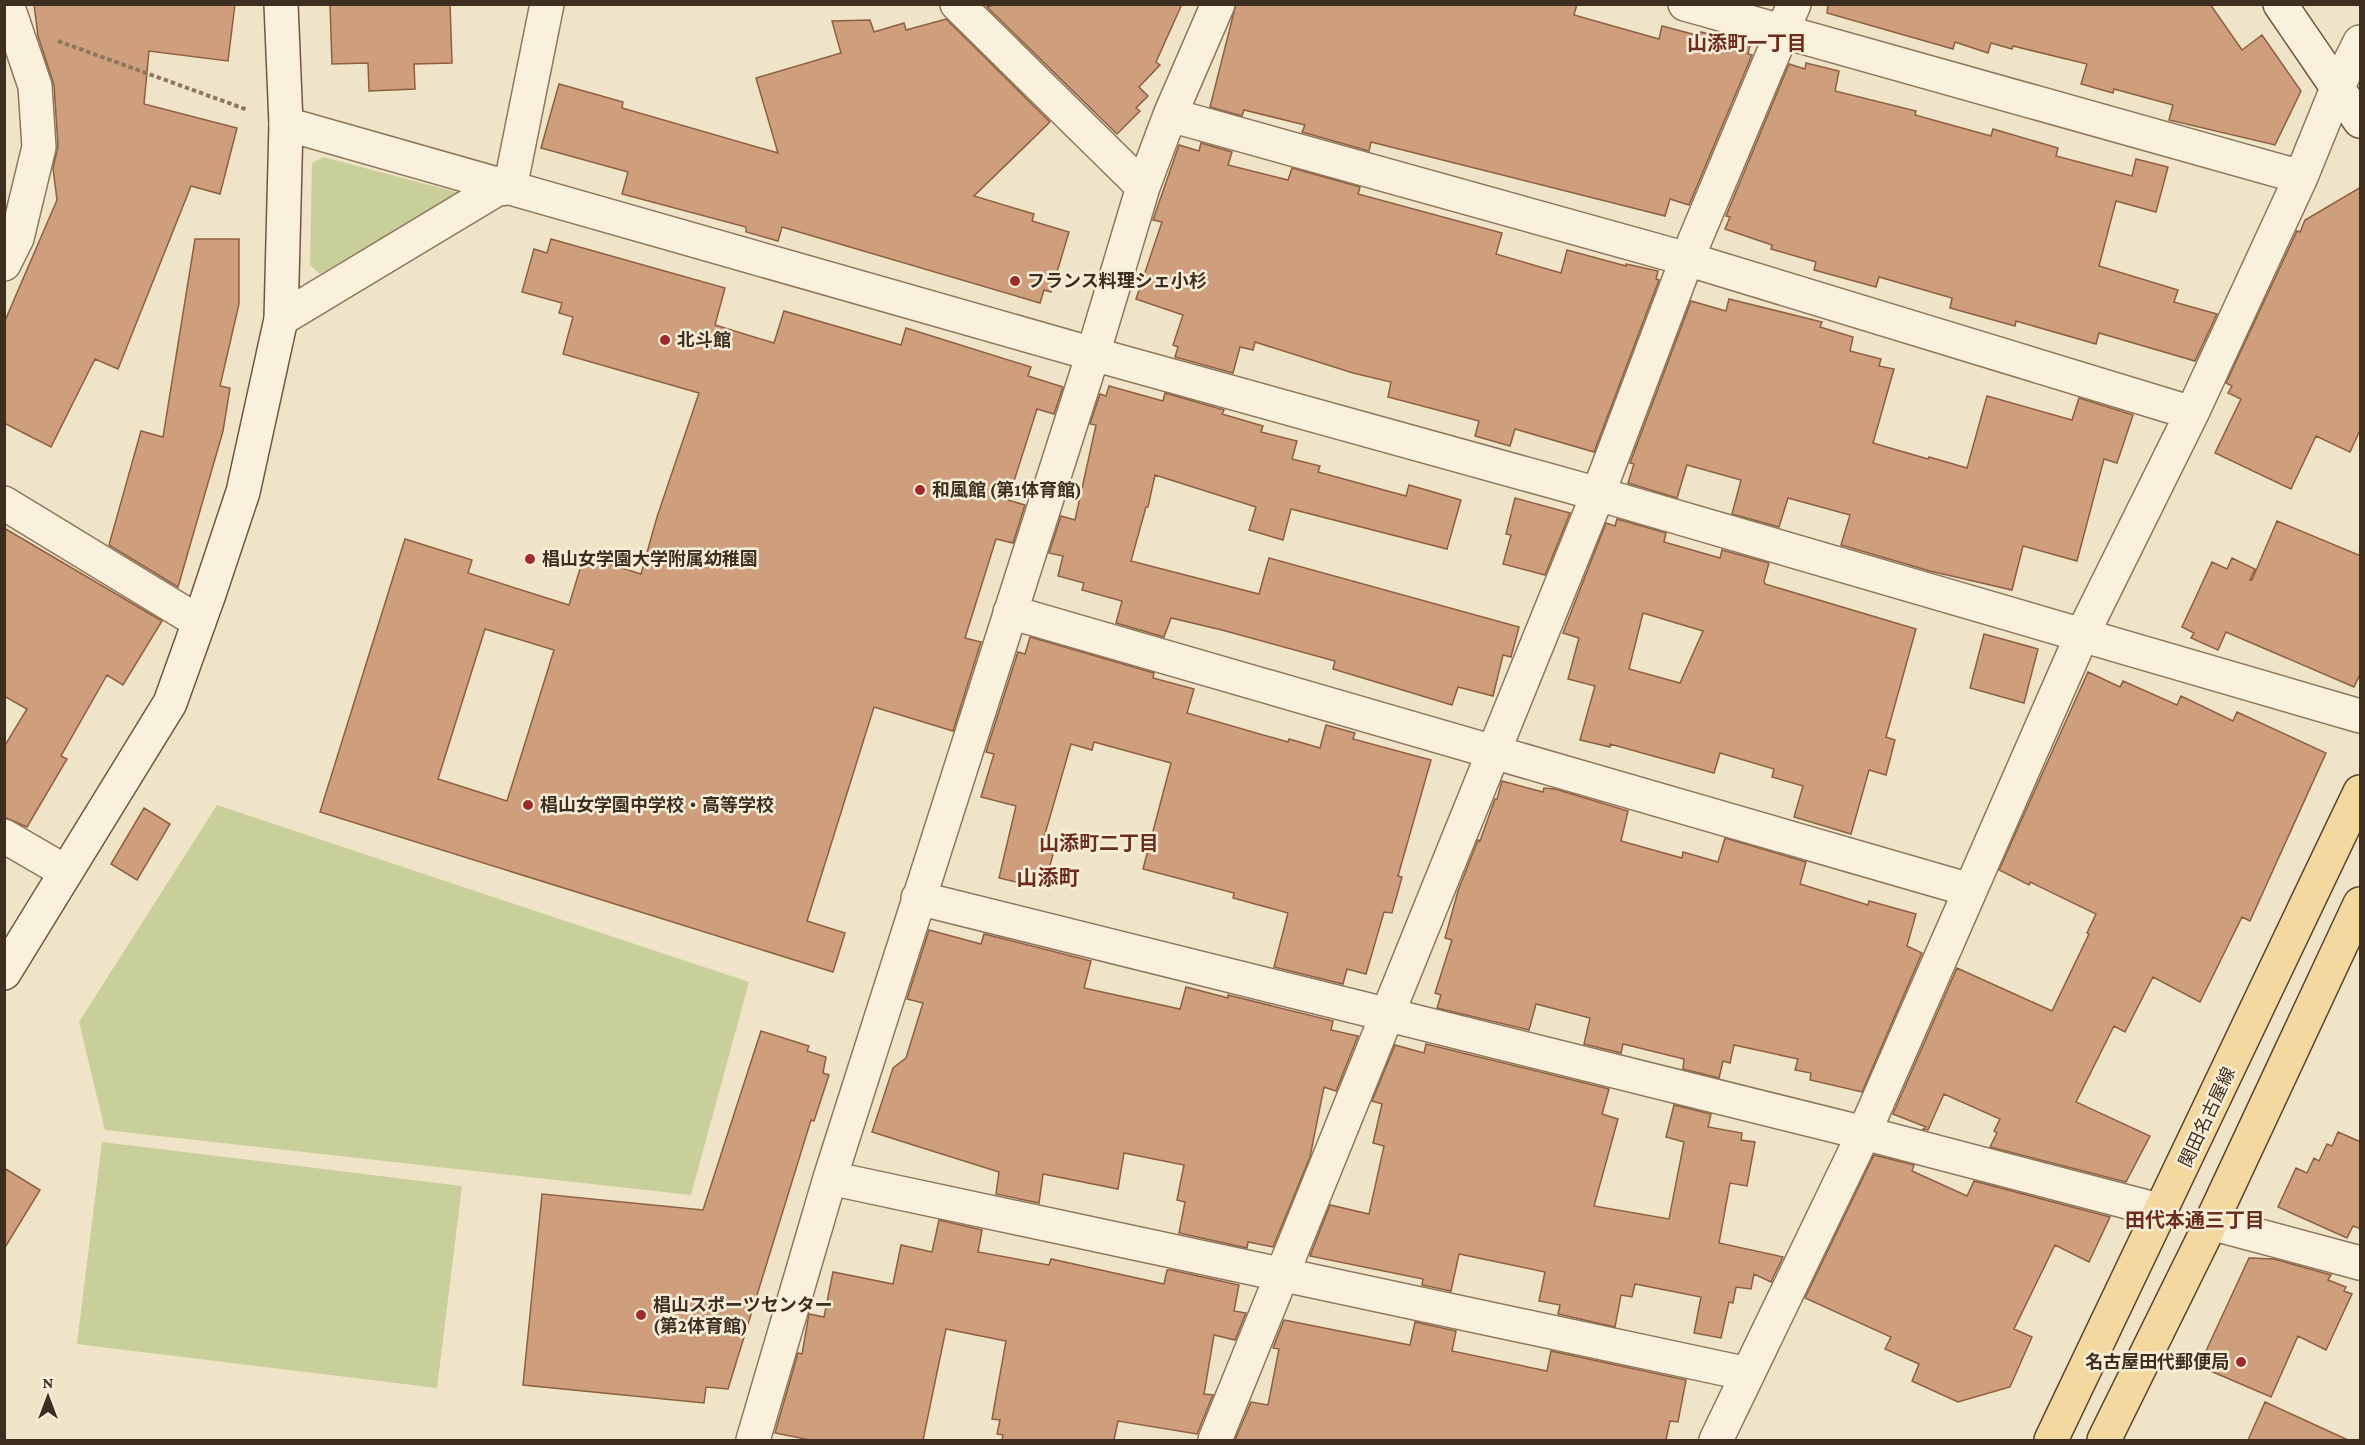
<svg xmlns="http://www.w3.org/2000/svg" width="2365" height="1445" font-family="'Crimson Pro','Noto Sans JP',serif">
	<style>
		.green { fill: #c9cf9b }
		.building { fill: #cf9f7d; stroke: #8d5f41; stroke-width: 1.5; fill-rule: evenodd }
		.lines { fill: none; stroke-linecap: round; stroke-linejoin: round }
		.street-casing { stroke: #8d765c; stroke-width: 36 }
		.secondary-casing { stroke: #6f573f; stroke-width: 36 }
		.primary-casing { stroke: #5b4430; stroke-width: 36 }
		.path { stroke: #8d765c; stroke-width: 4; stroke-dasharray: 4.5 3; stroke-linecap: butt }
		.street { stroke: #faf1dc; stroke-width: 33 }
		.secondary { stroke: #faf1dc; stroke-width: 33 }
		.primary { stroke: #f3d9a0; stroke-width: 33 }
		.poi-dot { fill: #9e2a2b; stroke: #f7eed8; stroke-width: 2 }
		.labels { text-anchor: middle; dominant-baseline: central; stroke-width: 5; stroke-linejoin: round; paint-order: stroke }
		.poi-label { font-size: 18px; font-weight: bold; fill: #3d2e20; stroke: #f7eed8; text-anchor: start }
		.street-label { font-size: 18px; fill: #3d2e20; stroke: #f7eed8 }
		.neighbourhood-label { font-size: 20px; font-weight: bold; fill: #6b2e1e; stroke: #f7eed8 }
		.quarter-label { font-size: 21px; font-weight: bold; fill: #6b2e1e; stroke: #f7eed8 }
	</style>
	<rect width="100%" height="100%" fill="#f0e4c8"/>
	<path class="green" d="M323,157L456,192L452,197L320,274L310,265L312,163Z
		M217,805L749,982L691,1195L105,1130L79,1022Z
		M102,1142L462,1186L437,1388L77,1344Z"/>
	<path class="building" d="M34,4H235L228,61L149,51L144,104L237,128L220,194L191,186L118,369L95,359L51,447L4,423V323L57,200L53,168L58,146L54,85L38,36Z
		M330,4H450L452,63L414,64L415,89L369,91L368,63L332,64Z
		M997,4H1182L1156,62L1160,65L1139,87L1148,96L1136,108L1140,111L1117,134L987,7Z
		M1236,4H1577L1574,15L1659,39L1662,26L1700,36L1701,32L1750,45L1748,54L1752,55L1689,205L1670,199L1665,216L1371,142L1369,151L1302,132L1305,125L1244,110L1242,116L1210,107Z
		M1828,4H2210L2242,50L2262,35L2301,91L2275,145L2169,120L2173,105L2114,89L2113,93L2081,84L2087,64L2013,46L2012,49L1991,43L1988,53L1955,42L1953,49L1827,13Z
		M946,19L1050,122L974,196L1034,214L1032,221L1069,232L1051,292L1044,290L1040,303L782,227L778,241L746,232V227L622,194L628,172L541,148L559,84L623,102L622,108L778,153L756,78L841,53L832,21L870,20L874,32L904,23L906,30Z
		M1806,63L1839,71L1835,91L1916,111L1915,115L1991,136L1993,129L2058,148L2056,156L2132,176L2136,159L2168,167L2156,212L2116,201L2099,266L2178,290L2174,302L2217,314L2195,361L2099,333L2096,344L2016,321L2015,326L1950,308L1952,298L1879,277L1876,287L1814,270L1816,262L1771,249L1772,245L1725,229L1730,217L1726,216L1789,64L1805,69Z
		M1201,143L1232,152L1228,165L1288,180L1292,168L1360,187L1358,194L1502,233L1496,254L1561,273L1567,250L1626,266V264L1658,271L1656,279L1659,280L1594,452L1515,429L1510,446L1475,436L1479,421L1388,397L1391,382L1353,373L1255,342L1253,350L1240,347L1233,373L1175,357L1178,347L1173,345L1183,315L1136,299L1162,222L1153,220L1179,145L1199,151Z
		M2361,187V428L2350,452L2316,436L2291,489L2215,453L2241,399L2228,393L2232,386L2226,383L2297,231L2300,232L2305,220Z
		M195,239H239V304L220,386L230,388L223,431L178,587L109,545L141,431L163,437Z
		M551,239L725,288L715,325L774,343L784,311L901,345L906,328L1031,367L1028,376L1063,387L1054,414L1037,409L1008,500L1025,505L1013,543L996,539L965,638L981,642L953,731L874,707L807,921L845,933L833,972L320,812L405,539L472,560L468,573L569,605L584,556L641,574L657,517L699,393L563,354L573,317L559,313L562,303L522,292L534,249L547,253ZM485,629L554,650L507,801L438,779Z
		M1729,299L1822,322L1820,327L1853,337L1850,351L1881,359L1879,366L1894,369L1873,443L1928,459L1929,457L1967,468L1987,396L2072,420L2079,398L2133,415L2117,463L2104,459L2077,561L2023,546L2012,590L1930,571L1841,545L1850,515L1788,498L1779,527L1732,514L1741,480L1687,465L1677,498L1628,483L1634,464L1630,463L1691,301L1726,311Z
		M1109,386L1163,401L1165,393L1224,410L1222,414L1263,426L1261,432L1297,441L1292,459L1320,466L1318,472L1406,496L1409,485L1461,500L1447,549L1291,509L1283,540L1249,530L1256,507L1155,475L1148,507H1146L1131,561L1259,594L1269,558L1519,627L1511,657L1503,655L1493,696L1458,687L1452,705L1333,669L1335,661L1222,630L1171,618L1164,637L1116,623L1122,601L1082,590L1084,583L1058,576L1063,556L1049,553L1061,516L1075,520L1096,425L1090,424L1100,394L1106,396Z
		M1515,498L1570,513L1545,575L1503,564L1511,535L1506,534Z
		M1617,519L1666,533L1664,542L1720,558L1722,550L1769,563L1764,581L1765,584L1916,629L1886,737L1895,740L1886,775L1869,770L1851,834L1794,817L1803,786L1772,777L1774,769L1720,753L1714,773L1610,744V747L1580,740L1595,686L1568,679L1579,638L1563,633L1606,523L1615,526ZM1643,613L1703,631L1680,683L1629,669Z
		M2277,521L2361,556V672L2354,687L2226,632L2218,650L2191,638L2194,633L2182,627L2212,562L2227,569L2232,558L2255,569L2250,580H2252Z
		M4,528L162,621L123,685L107,675L61,756L67,759L27,827L4,817V747L27,709L4,696Z
		M1984,634L2038,649L2024,703L1970,688Z
		M1030,637L1154,673L1153,678L1194,689L1187,713L1288,742L1289,739L1320,748L1326,725L1355,733L1353,739L1431,760L1398,876L1402,877L1392,913L1384,912L1366,974L1347,969L1343,984L1274,967L1288,913L1233,898L1234,893L1143,869L1171,763L1094,742L1092,750L1071,744L1043,841L1056,844L1046,879L1036,875L1033,886L999,878L1016,806L981,797L994,754L986,752L1018,652L1025,654Z
		M2088,672L2120,687L2123,681L2177,705L2181,696L2233,721L2237,712L2326,753L2250,921L2242,917L2200,1002L2153,977L2125,1032L2114,1026L2076,1102L2150,1136L2126,1182L1990,1147L1997,1133L1994,1131L2000,1119L1944,1094L1928,1130L1923,1129L1926,1127L1893,1114L1957,968L2052,1011L2089,934L2087,933L2096,914L2030,882L2029,885L1999,870Z
		M1502,781L1543,792L1544,788L1555,789L1628,811L1621,841L1682,858L1683,852L1718,862L1725,838L1806,862L1800,884L1868,905L1869,901L1916,914L1907,946L1922,953L1862,1092L1810,1080L1811,1073L1795,1070L1798,1059L1734,1045L1730,1063L1723,1061L1719,1078L1683,1069L1684,1059L1623,1044L1621,1053L1584,1044L1590,1018L1536,1004L1529,1030L1437,1008L1441,995L1435,993L1452,940L1445,938L1458,891L1478,840L1480,841L1495,799H1497Z
		M144,808L170,824L137,880L111,864Z
		M929,930L981,944L984,934L1091,961L1084,988L1180,1009L1186,987L1228,998V995L1333,1021L1331,1030L1358,1036L1336,1091L1324,1087L1310,1157L1273,1247L1248,1242L1247,1248L1179,1233L1185,1202L1177,1200L1184,1165L1124,1153L1118,1189L1043,1174L1039,1203L996,1194L999,1172L872,1132L893,1068L906,1058L923,1003L907,999Z
		M761,1031L809,1046L807,1051L826,1057L823,1073L829,1075L814,1121L811,1120L728,1389L706,1387L704,1403L523,1385L542,1194L703,1210Z
		M1426,1044L1609,1089L1602,1114L1618,1119L1594,1206L1669,1219L1684,1142L1666,1137L1674,1105L1711,1114L1708,1127L1742,1133L1741,1140L1755,1142L1747,1186L1730,1183L1719,1243L1783,1257L1771,1282L1754,1274L1751,1289L1736,1287L1733,1303L1729,1302L1721,1338L1694,1333L1701,1297L1635,1284L1632,1297L1621,1295L1615,1327L1558,1314L1560,1305L1539,1301L1545,1272L1459,1254L1451,1291L1422,1285L1423,1279L1310,1256L1330,1205L1369,1214L1384,1146L1373,1143L1382,1104L1372,1101L1395,1045L1424,1053Z
		M2338,1132L2361,1142V1229L2353,1226L2347,1238L2278,1207L2296,1168L2307,1173L2314,1158L2319,1161L2327,1144L2332,1146Z
		M1874,1155L1914,1165L1912,1171L1967,1196L1974,1181L2110,1217L2089,1262L2055,1245L2014,1329L2032,1337L2010,1387L1958,1402L1912,1381L1919,1364L1885,1349L1891,1337L1805,1298Z
		M4,1168L40,1190L4,1249Z
		M939,1220L982,1230L978,1252L1049,1265L1051,1259L1164,1284L1167,1270H1171L1239,1285L1234,1311L1246,1313L1235,1340L1214,1335L1204,1394L1213,1395L1197,1434L1118,1421L1114,1440H1002L1003,1435L997,1434L1000,1420L992,1419L1006,1341L946,1329L923,1440H810L775,1433L798,1353L802,1354L809,1314L824,1317L833,1272L893,1284L901,1245L932,1252Z
		M2249,1258L2274,1259L2331,1275L2328,1280L2346,1287L2344,1291L2352,1294L2326,1350L2298,1336L2271,1397L2199,1366Z
		M1284,1320L1410,1345L1415,1322L1456,1331L1452,1351L1547,1371L1551,1351L1686,1380L1678,1422L1670,1421L1666,1440H1235L1251,1402L1268,1405L1279,1349L1273,1348Z
		M2265,1402L2348,1440H2248Z"/>
	<g class="lines">
		<defs>
			<path id="street" d="M957,4L1143,187
				M1685,4L2301,177
				M1170,115L1687,259L2192,413
				M286,124L1093,354L1598,494L2360,716
				M4,264L17,238L39,147L35,86L7,4
				M281,319L497,189L510,188L547,4
				M4,503L199,622
				M1010,612L1970,890
				M4,836L66,872
				M918,898L1864,1133L2162,1211
				M830,1178L1748,1374
				M2211,1223L2360,1263
				M753,1440L830,1178L1093,354L1143,187L1170,115L1218,4
				M1215,1440L1598,494L1687,259L1794,4
				M1716,1440L1864,1133L2082,635L2192,413L2301,177L2338,86L2360,42"/>
			<path id="secondary" d="M2280,4L2360,121
				M4,973L170,703L208,597L243,492L281,319L286,124L281,4"/>
			<path id="primary" d="M2051,1440L2360,792
				M2104,1440L2211,1223L2360,904"/>
		</defs>
		<use href="#street" class="street-casing"/>
		<use href="#secondary" class="secondary-casing"/>
		<use href="#primary" class="primary-casing"/>
		<path class="path" d="M58,41L248,110"/>
		<use href="#street" class="street"/>
		<use href="#secondary" class="secondary"/>
		<use href="#primary" class="primary"/>
	</g>
	<g class="poi-dot">
		<circle cx="1015" cy="281" r="6"/>
		<circle cx="665" cy="340" r="6"/>
		<circle cx="920" cy="490" r="6"/>
		<circle cx="530" cy="559" r="6"/>
		<circle cx="528" cy="805" r="6"/>
		<circle cx="641" cy="1315" r="6"/>
		<circle cx="2241" cy="1362" r="6"/>
	</g>
	<g class="labels">
		<g class="poi-label">
			<text x="1027" y="281">フランス料理シェ小杉</text>
			<text x="677" y="340">北斗館</text>
			<text x="932" y="490">和風館 (第1体育館)</text>
			<text x="542" y="559">椙山女学園大学附属幼稚園</text>
			<text x="540" y="805">椙山女学園中学校・高等学校</text>
			<text x="653" y="1305">椙山スポーツセンター<tspan x="653" dy="21">(第2体育館)</tspan></text>
			<text x="2229" y="1362" text-anchor="end">名古屋田代郵便局</text>
		</g>
		<g class="street-label">
			<text transform="translate(2207 1117) rotate(-65)">関田名古屋線</text>
		</g>
		<g class="neighbourhood-label">
			<text x="1747" y="43">山添町一丁目</text>
			<text x="1099" y="843">山添町二丁目</text>
			<text x="2195" y="1220">田代本通三丁目</text>
		</g>
		<g class="quarter-label">
			<text x="1048" y="878">山添町</text>
		</g>
	</g>
	<rect width="2365" height="1445" fill="none" stroke="#3d2e20" stroke-width="12"/>
	<g transform="translate(48 1397)" stroke="#f7eed8" stroke-width="4.5" paint-order="stroke">
	<path d="M0-4.5L10 22L0 15L-10 22Z" fill="#3d2e20"/>
	<text y="-9" font-size="16" font-weight="bold" text-anchor="middle" fill="#3d2e20">N</text>
	</g>
</svg>
